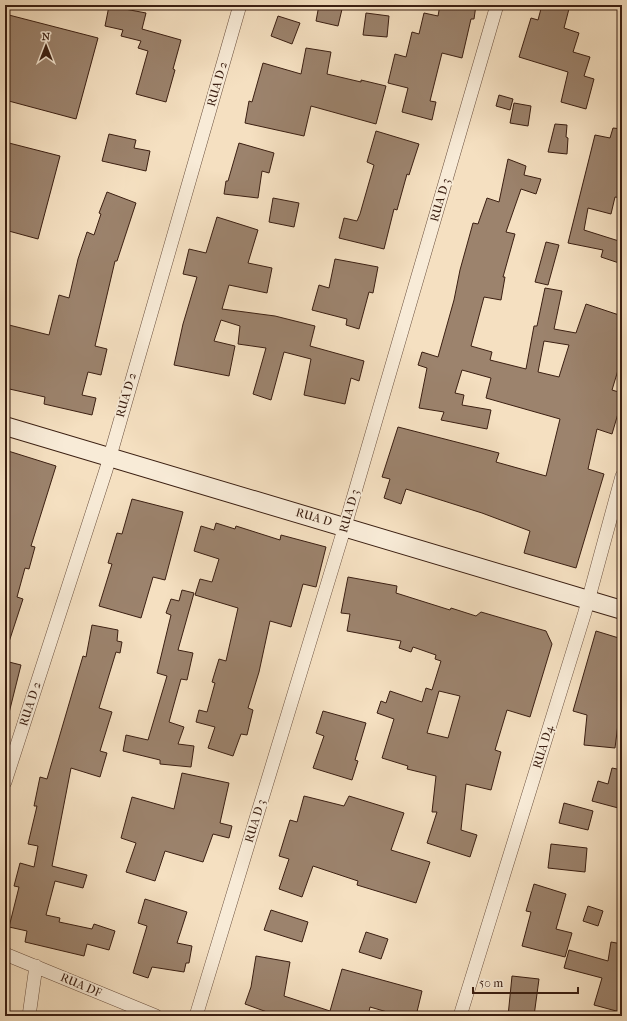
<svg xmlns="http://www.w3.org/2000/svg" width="627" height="1021" font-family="'IM FELL French Canon',serif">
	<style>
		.building { fill: #9c836d; stroke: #3b1f12; fill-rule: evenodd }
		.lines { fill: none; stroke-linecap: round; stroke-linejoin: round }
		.street-casing { stroke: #6a4f3e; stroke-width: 14 }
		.secondary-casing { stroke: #3b1f12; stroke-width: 20 }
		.street { stroke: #f8ebd7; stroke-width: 13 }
		.secondary { stroke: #f8ebd7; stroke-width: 18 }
		.labels { text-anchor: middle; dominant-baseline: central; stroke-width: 3.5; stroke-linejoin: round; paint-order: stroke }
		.street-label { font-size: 12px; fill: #3b1f12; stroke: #f8ebd7 }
	</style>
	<rect width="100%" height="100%" fill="#f5e0c1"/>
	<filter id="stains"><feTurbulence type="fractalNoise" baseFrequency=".005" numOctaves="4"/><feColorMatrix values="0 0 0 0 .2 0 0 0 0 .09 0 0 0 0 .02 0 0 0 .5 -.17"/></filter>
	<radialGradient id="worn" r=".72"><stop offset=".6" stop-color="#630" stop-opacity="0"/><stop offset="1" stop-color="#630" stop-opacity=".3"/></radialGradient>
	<path class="building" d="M319,5H343L338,26L316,21Z
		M440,5H476L474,19H471L462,58L442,53L430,101L436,102L432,120L402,112L408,88L388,83L395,54L406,57L412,32L419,34L424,13L438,16Z
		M542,5H570L564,28L579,33L573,52L590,57L584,76L594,79L586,109L561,102L568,72L519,57L531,18L538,20Z
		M109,6L146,13L142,29L181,40L173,69L175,70L166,102L136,94L148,51L138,48L141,41L121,36L123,30L105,26Z
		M366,13L389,16L387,37L363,35Z
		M5,14L98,38L76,119L5,100Z
		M278,16L300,23L292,44L271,36Z
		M306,48L331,52L327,74L361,82V80L386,86L376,124L311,106L304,136L245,123L249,101L252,102L263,63L301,74Z
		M499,95L513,99L510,110L496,106Z
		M514,103L531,106L528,126L510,123Z
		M555,124L567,125L566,137L568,138L567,154L548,152Z
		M613,128L622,129V198L615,197L611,214L588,208L584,230L622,242V264L601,257L603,250L568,243L595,135L610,138Z
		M376,131L419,144L409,175L407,174L397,210L394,209L384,249L339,238L344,218L357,221L360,214L374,165L367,162Z
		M109,134L136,140L134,148L150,151L146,171L102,161Z
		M5,142L60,156L38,239L5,230Z
		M239,143L274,153L269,173L262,171L258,198L224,194L226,181H228Z
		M508,159L526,166L524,175L541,179L536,194L521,189L506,232L515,234L503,277H505L501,300L484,297L471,346L492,352L490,360L526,369L534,326H537L545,288L562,291L554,329L576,333L586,304L622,316V357L612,390L622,393V400L612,434L597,429L588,469L604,474L576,568L524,553L530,531L482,513L406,489L401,504L384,498L390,479L382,477L398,427L499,453L496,462L546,476L560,419L486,398L491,378L462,370L455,393L464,395L462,405L491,410L487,429L441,420L444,412L419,408L427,368L418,365L422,352L438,357L454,300L460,270L473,223L478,224L487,198L499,202ZM544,341L569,345L559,377L538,372Z
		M107,192L136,203L117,261H115L95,346L107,349L101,375L88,372L82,395L96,398L92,415L44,404L45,397L5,388V324L49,335L59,295L69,298L78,259L87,232L94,235L101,214L99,213Z
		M273,198L299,203L294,227L269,222Z
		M217,217L258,230L248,263L272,268L267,293L229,285L222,309L275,316L315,326L310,346L364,361L359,381L351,378L345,404L304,395L311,359L284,352L271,400L253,394L266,348L238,344L240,326L221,320L214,341L235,346L229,376L174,365L183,324L197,277L183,274L189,249L206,253Z
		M546,242L559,245L548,285L535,282Z
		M335,259L378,267L373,293L369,292L359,329L346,325L347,319L312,310L319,285L329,288Z
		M5,450L56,466L31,546L35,547L29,569L25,568L17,597L23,599L8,645H5Z
		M132,499L183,512L165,580L153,577L141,618L99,606L112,564L108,563L117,533L122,534Z
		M216,523L235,529L236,526L280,540L281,535L326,547L316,587L303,584L291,627L270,621L259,672L248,708L253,710L247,735L241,734L233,756L208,748L215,727L196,722L199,710L207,712L215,683L212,682L219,659L226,661L238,608L195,595L200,579L212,582L219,559L194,551L201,526L214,530Z
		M348,577L397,586L396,593L450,610L451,608L476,616L481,612L546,631L552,644L530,717L507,710L495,750L501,752L491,790L466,784L461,830L477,835L470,857L427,843L437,812H432L436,776L407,769L408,766L382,758L394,719L377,713L381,701L386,703L390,691L422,702L426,688L432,690L441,661L435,659L436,655L413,647L411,652L399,648L401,641L347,631L350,614L341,613ZM439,691L460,696L448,738L427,733Z
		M182,590L194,593L178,650L193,653L187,680L181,679L169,722L184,727L178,744L194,746L191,767L160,764V760L123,751L126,735L148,740L167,676L157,673L171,615L166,613L171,599L179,601Z
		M92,625L118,630L117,641L122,642L120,653L116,652L99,708L112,712L100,751L107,753L100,777L71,768L52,866L87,875L83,888L55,881L46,915L60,918L59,922L92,929L94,924L115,931L109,950L87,944L84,956L25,942L27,931L9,927L19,887L14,886L20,863L34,867L38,846L28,844L37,806H34L40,777L47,779L83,656L86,657Z
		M596,631L622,639V725L618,724L615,748L584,745L587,715L573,711Z
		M5,661L21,665L9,713L5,712Z
		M323,711L366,723L355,760L358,761L352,780L313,768L324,736L316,733Z
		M612,768L622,770V809L592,801L598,781L608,784Z
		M182,773L229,783L220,823L232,826L229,838L213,834L203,862L165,851L155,881L126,872L136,843L121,838L132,797L174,809Z
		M304,796L344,806L349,796L404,813L391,850L430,862L416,903L357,885L358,881L313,866L302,897L279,889L289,859L279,856L290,820L297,822Z
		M564,803L593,811L588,830L559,823Z
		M551,844L587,848L585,872L548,868Z
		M534,884L566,894L556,929L572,933L565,957L522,946L531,912L526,911Z
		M145,899L187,912L177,943L192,946L189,963H186L184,972L152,967L148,978L133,973L147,926L138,923Z
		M588,906L603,911L598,926L583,921Z
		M271,910L308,922L302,942L264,930Z
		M366,932L388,939L381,959L359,952Z
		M611,942L622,944V976L620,987L622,988V1005L620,1012L594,1005L602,978L564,968L569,950L608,961Z
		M256,956L290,962L284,996L330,1011L342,969L422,991L416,1016H401L370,1007L368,1016L347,1012L346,1016H278L245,1004L251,987Z
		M512,976L539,979L534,1016H508Z"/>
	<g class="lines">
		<defs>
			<path id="street" d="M5,782L106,470L240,5
				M5,954L156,1016
				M29,1016L36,966
				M196,1016L345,526L497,5
				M460,1016L585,612L622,476"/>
			<path id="secondary" d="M5,426L622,610"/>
		</defs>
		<use href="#street" class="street-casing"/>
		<use href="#secondary" class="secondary-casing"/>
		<use href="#street" class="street"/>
		<use href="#secondary" class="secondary"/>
	</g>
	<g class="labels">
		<g class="street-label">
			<text transform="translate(217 84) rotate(-74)">RUA D 2</text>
			<text transform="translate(440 200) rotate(-74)">RUA D 3</text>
			<text transform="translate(126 395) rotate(-74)">RUA D 2</text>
			<text transform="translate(349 511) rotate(-74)">RUA D 3</text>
			<text transform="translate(314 517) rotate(16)">RUA D</text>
			<text transform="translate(30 704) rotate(-72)">RUA D 2</text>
			<text transform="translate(543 747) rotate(-73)">RUA D4</text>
			<text transform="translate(255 821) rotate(-73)">RUA D 3</text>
			<text transform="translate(81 985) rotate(23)">RUA DF</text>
		</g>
	</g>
	<rect width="627" height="1021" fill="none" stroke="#f5e0c1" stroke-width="20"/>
	<rect x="6" y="6" width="615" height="1009" fill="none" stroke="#3b1f12" stroke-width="2"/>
	<rect x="10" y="10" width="607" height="1001" fill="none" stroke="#3b1f12"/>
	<g transform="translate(46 46)" stroke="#f8ebd7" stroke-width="3" paint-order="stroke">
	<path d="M0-3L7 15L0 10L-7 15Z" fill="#3b1f12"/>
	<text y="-6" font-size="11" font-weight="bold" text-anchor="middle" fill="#3b1f12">N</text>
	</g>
	<path d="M473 987v6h105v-6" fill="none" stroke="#3b1f12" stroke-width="2"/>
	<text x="479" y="987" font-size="12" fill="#3b1f12" stroke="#f8ebd7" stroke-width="3" paint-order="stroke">50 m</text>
	<rect width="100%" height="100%" filter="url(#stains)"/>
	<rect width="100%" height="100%" fill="url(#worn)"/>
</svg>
